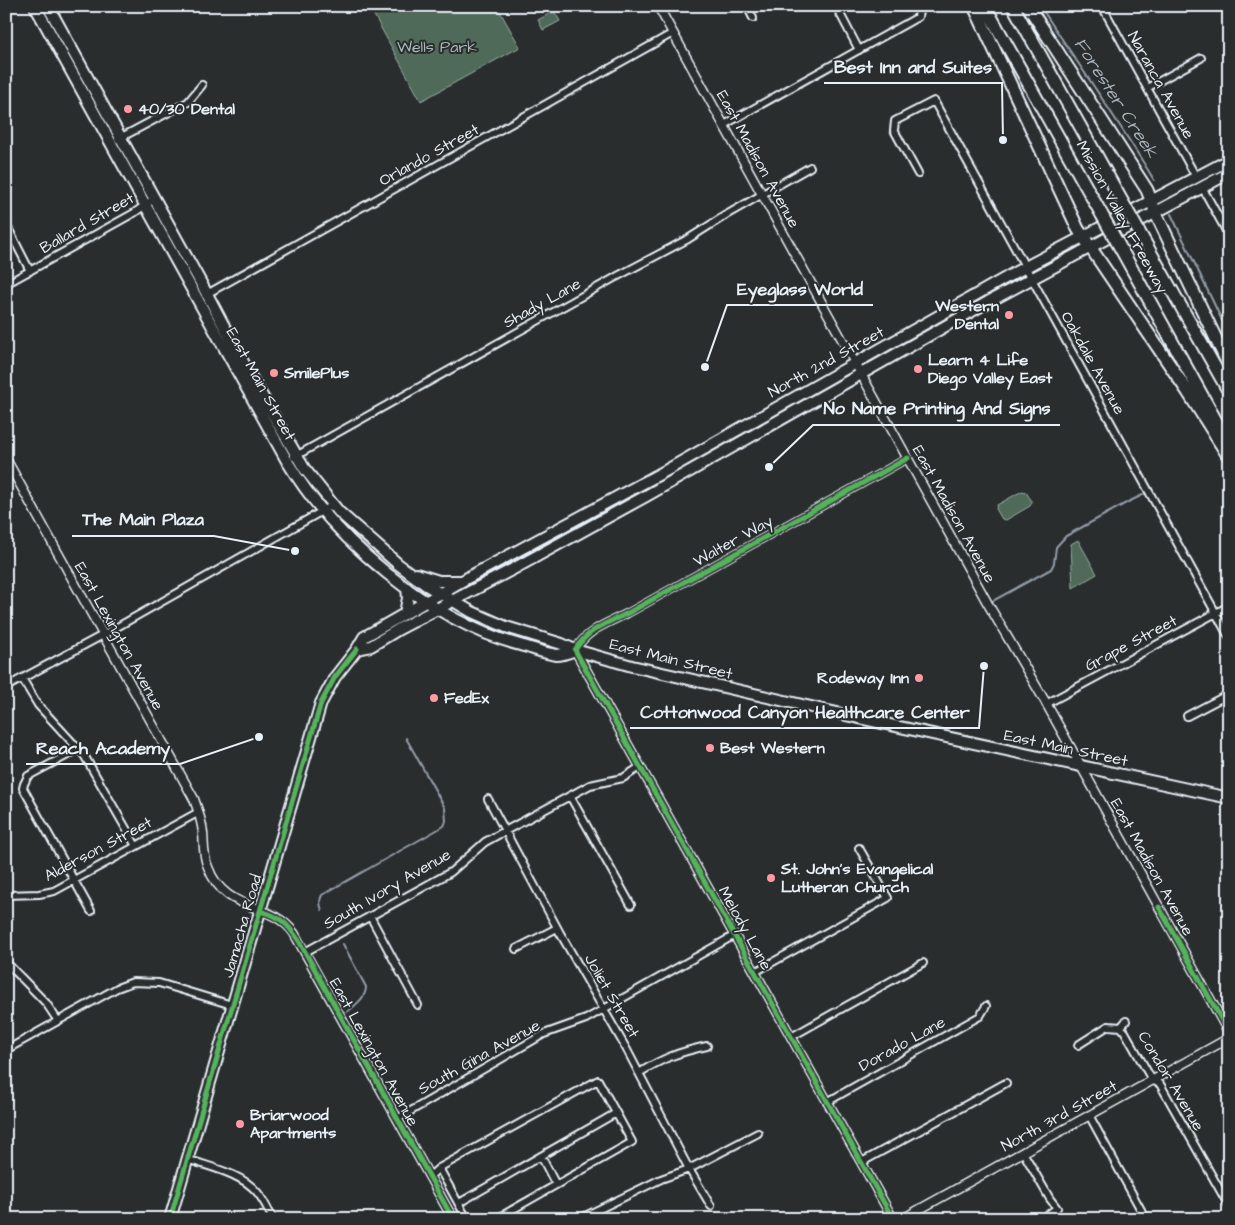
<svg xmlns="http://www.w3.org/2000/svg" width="1235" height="1225" font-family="'Architects Daughter',sans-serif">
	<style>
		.green { fill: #4f6a59; stroke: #9caea8 }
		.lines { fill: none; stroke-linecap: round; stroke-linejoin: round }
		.stream { stroke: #929ea9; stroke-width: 2 }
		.minor-casing { stroke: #e8f1f8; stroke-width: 10 }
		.tertiary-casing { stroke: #e8f1f8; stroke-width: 11 }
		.primary-casing { stroke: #e8f1f8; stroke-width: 14 }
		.motorway-casing { stroke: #e8f1f8; stroke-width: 15 }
		.minor { stroke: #2a2d2e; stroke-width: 6 }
		.tertiary { stroke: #2a2d2e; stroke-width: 8 }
		.primary { stroke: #2a2d2e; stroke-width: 10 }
		.motorway { stroke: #2a2d2e; stroke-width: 11 }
		.motorway-bridge-casing { stroke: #e8f1f8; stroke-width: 15; stroke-linecap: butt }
		.motorway-bridge { stroke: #2a2d2e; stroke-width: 11 }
		.cycleway-casing { stroke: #2a2d2e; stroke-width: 8 }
		.cycleway { stroke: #56b35d; stroke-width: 5 }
		.poi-dot { fill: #ff9aa2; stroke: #2a2d2e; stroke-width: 2 }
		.labels { text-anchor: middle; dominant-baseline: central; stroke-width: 4; stroke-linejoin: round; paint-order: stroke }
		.park-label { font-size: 16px; fill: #abbbb8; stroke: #2a2d2e }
		.street-label { font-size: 16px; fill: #e8f1f8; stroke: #2a2d2e }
		.poi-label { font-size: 16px; font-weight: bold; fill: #e8f1f8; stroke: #2a2d2e; text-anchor: start }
		.water-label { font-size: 18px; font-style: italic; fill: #a8b3bd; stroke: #2a2d2e }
		.leader { fill: none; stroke: #e8f1f8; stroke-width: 2 }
		.callout-dot { fill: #e8f1f8; stroke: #2a2d2e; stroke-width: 2 }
		.callout-label { font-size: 18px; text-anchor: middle; font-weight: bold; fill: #e8f1f8; stroke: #2a2d2e; stroke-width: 4; stroke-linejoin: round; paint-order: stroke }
	</style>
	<rect width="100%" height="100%" fill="#2a2d2e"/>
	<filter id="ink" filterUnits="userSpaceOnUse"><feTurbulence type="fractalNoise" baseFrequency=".02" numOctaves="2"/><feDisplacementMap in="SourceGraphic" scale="10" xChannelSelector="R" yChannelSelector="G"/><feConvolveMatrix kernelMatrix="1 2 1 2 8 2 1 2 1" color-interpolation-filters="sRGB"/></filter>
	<g filter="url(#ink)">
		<path class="green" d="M369,6H501L498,8L520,47L421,101Z
			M554,11L560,21L543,30L538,20Z
			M1022,491L1026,492L1032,502L1030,506L1006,520L1002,519L996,509L997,505Z
			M1078,540L1097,574L1073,588L1071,544Z"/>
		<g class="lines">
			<path class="stream" d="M1040,6C1078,64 1118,120 1154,180
				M1171,214L1229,335
				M989,603L1051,569L1054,563L1056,547L1066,536L1128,502L1149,492
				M322,910C320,905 319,901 322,895L444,826L446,821L445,808L406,738
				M343,944L366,987C366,998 355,1005 347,1012"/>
			<defs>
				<path id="minor" d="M747,6L753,18
					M836,6L859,50
					M1102,6L1196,177
					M1147,88L1201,58
					M724,125L918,17L919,11L917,6
					M118,139L188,102L202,85
					M918,174L894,130L895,121L934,101L1229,637
					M1202,187L1229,236
					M6,224L30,271
					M6,284L134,213L154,199
					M205,295L673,33
					M294,457L616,277L688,239L726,215L810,167
					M575,650C588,629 606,624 628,613L908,458
					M23,680L38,705L84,755L136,846
					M6,687L103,635L333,505
					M1046,704L1229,606
					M1187,716L1229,694
					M79,749L28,776L24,784L23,788L91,911
					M570,796L631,905
					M488,799L560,933L627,1050L689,1169L711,1206
					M6,895L39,894L54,891L199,812
					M370,916L418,1005
					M516,949L557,928
					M305,952L451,872L485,842L505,831L590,785L623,778L640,767
					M6,962L46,1003L58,1021
					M755,972L888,898L859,848
					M1121,1027L1126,1021
					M791,1037L923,963
					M1078,1045L1108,1026L1121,1027L1125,1032L1152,1080L1160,1084L1229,1206
					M6,1050L117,988L133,982L159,983L232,1005
					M639,1073C663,1058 679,1052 707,1046
					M827,1102L980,1016L986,1006
					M1089,1115L1146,1219
					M397,1119L544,1034L586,1019L735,935
					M1023,1152L1050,1199L1057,1208L1042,1219
					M541,1156L556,1185
					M187,1159C209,1167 241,1173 257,1192C264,1200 268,1210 273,1219
					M862,1162L1006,1083
					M439,1168L467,1219
					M430,1176L439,1168L598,1080L632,1142L496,1219
					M459,1203L616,1113
					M579,1219L661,1179L689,1169L758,1133"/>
				<path id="tertiary" d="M658,6L988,604L1046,703L1229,1033
					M6,459L194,799C198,810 202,821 203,833C204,845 203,856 208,867C225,914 270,900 294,933L453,1219
					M575,650L893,1219
					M902,1219L1229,1038"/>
				<path id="primary" d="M35,6L287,461C334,540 430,621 520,645C532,648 545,654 557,655C562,655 570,652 575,650
					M48,6L207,294L251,377L304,468L339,512L398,564L426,585L472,612L506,627L562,644L575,650L632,666L872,721L1229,798
					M416,574L439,581H460
					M405,613L408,598L407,588
					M357,649L371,646L399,629L517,567L646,496L988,302L1229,173
					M170,1219L321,703L335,677L357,649L364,637L469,577L667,470L1016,272L1229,160"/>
				<path id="motorway" d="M974,6L1078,229L1188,392L1229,457
					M985,6L1102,215
					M1013,6L1123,203
					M1028,6L1147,190L1158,218L1229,366
					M1138,230L1229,392
					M1117,242L1225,437"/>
			</defs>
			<use href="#minor" class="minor-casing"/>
			<use href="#tertiary" class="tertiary-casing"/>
			<use href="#primary" class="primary-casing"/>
			<use href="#motorway" class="motorway-casing"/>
			<use href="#minor" class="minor"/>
			<use href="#tertiary" class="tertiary"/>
			<use href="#primary" class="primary"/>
			<use href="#motorway" class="motorway"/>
			<defs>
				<path id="motorway-bridge" d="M1123,203L1138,230
					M1102,215L1117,242"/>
			</defs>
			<use href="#motorway-bridge" class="motorway-bridge-casing"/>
			<use href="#motorway-bridge" class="motorway-bridge"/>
			<defs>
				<path id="cycleway" d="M1159,907L1229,1033
					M260,911C281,917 287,923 299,941L453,1219
					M170,1219L321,703L335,677L357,649
					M893,1219L575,650C588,629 606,624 628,613L908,458"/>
			</defs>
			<use href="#cycleway" class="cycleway-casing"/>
			<use href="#cycleway" class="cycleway"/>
		</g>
	</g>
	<g class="poi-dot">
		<circle cx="128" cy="109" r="5"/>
		<circle cx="1009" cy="315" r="5"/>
		<circle cx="918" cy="369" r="5"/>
		<circle cx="274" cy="373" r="5"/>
		<circle cx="919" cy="678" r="5"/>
		<circle cx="434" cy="698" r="5"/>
		<circle cx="710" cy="748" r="5"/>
		<circle cx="771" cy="878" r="5"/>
		<circle cx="240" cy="1124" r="5"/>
	</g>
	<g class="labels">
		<g class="park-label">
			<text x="437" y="47">Wells Park</text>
		</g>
		<g class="street-label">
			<text transform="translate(1161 85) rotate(61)">Naranca Avenue</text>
			<text transform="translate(429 155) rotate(-29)">Orlando Street</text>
			<text transform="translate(758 159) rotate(61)">East Madison Avenue</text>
			<text transform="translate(1122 217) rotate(61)">Mission Valley Freeway</text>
			<text transform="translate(87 223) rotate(-30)">Ballard Street</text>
			<text transform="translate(542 303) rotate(-29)">Shady Lane</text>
			<text transform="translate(826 362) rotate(-29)">North 2nd Street</text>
			<text transform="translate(1093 363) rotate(61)">Oakdale Avenue</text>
			<text transform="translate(261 384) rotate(61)">East Main Street</text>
			<text transform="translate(954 514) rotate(61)">East Madison Avenue</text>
			<text transform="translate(733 541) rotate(-29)">Walter Way</text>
			<text transform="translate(119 636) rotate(61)">East Lexington Avenue</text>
			<text transform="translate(1131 643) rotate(-28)">Grape Street</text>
			<text transform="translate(671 659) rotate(14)">East Main Street</text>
			<text transform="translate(1066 748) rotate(12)">East Main Street</text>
			<text transform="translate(98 849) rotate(-28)">Alderson Street</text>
			<text transform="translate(1152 867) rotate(61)">East Madison Avenue</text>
			<text transform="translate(387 889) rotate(-30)">South Ivory Avenue</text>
			<text transform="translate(242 926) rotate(-74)">Jamacha Road</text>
			<text transform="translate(745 928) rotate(61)">Melody Lane</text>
			<text transform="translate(612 996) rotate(60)">Joliet Street</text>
			<text transform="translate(902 1044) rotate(-29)">Dorado Lane</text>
			<text transform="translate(374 1052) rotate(61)">East Lexington Avenue</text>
			<text transform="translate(479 1057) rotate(-29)">South Gina Avenue</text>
			<text transform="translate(1171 1081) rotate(59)">Condor Avenue</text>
			<text transform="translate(1059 1116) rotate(-29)">North 3rd Street</text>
		</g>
		<g class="poi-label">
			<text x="138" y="109">40/30 Dental</text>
			<text x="999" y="306" text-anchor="end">Western<tspan x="999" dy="18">Dental</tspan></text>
			<text x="928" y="360">Learn 4 Life<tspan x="928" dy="18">Diego Valley East</tspan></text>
			<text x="284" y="373">SmilePlus</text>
			<text x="909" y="678" text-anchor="end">Rodeway Inn</text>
			<text x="444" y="698">FedEx</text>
			<text x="720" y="748">Best Western</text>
			<text x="781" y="869">St. John's Evangelical<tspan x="781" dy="18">Lutheran Church</tspan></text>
			<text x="250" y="1115">Briarwood<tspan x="250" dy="18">Apartments</tspan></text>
		</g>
		<g class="water-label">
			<text transform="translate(1116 98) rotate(57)">Forester Creek</text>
		</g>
	</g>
	<path class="leader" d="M1003 140L1002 83H824M705 367L727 305H873M769 467L813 425H1060M295 551L214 536H72M984 666L979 728H630M259 737L180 764H26"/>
	<g class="callout-dot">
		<circle cx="1003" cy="140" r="5"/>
		<circle cx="705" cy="367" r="5"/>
		<circle cx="769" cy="467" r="5"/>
		<circle cx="295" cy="551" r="5"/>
		<circle cx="984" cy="666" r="5"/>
		<circle cx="259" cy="737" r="5"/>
	</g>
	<g class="callout-label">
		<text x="913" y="73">Best Inn and Suites</text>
		<text x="800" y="295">Eyeglass World</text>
		<text x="937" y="414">No Name Printing And Signs</text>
		<text x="143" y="525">The Main Plaza</text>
		<text x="805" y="718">Cottonwood Canyon Healthcare Center</text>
		<text x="103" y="754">Reach Academy</text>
	</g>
	<rect width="1235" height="1225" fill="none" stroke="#2a2d2e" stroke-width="25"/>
	<rect x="12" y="12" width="1210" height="1200" fill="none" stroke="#e8f1f8" stroke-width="2" filter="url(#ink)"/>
</svg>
